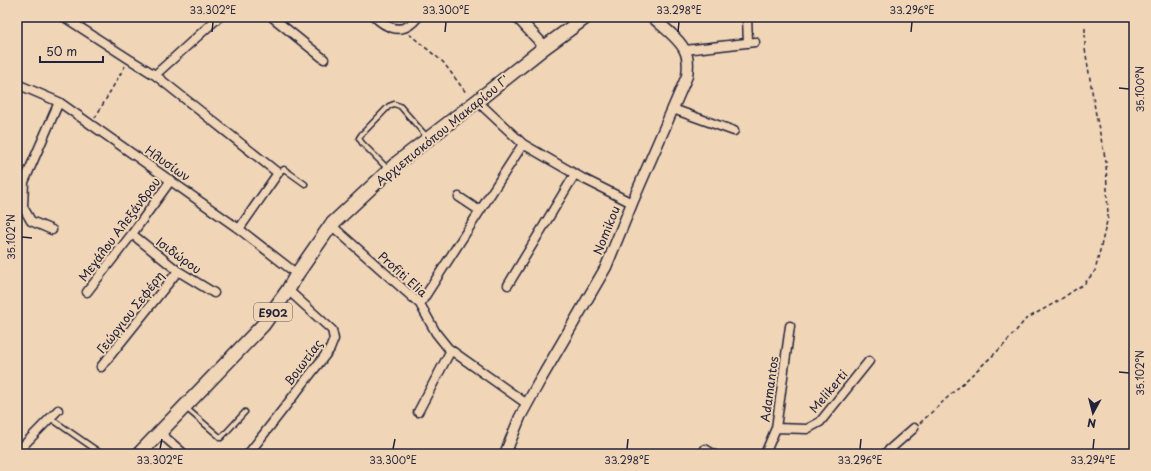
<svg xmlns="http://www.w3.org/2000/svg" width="1151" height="471" font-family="'Playpen Sans',sans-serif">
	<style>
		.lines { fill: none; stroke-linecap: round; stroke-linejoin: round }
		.service-casing { stroke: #22223b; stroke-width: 7 }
		.minor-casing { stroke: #22223b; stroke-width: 11 }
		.tertiary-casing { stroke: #22223b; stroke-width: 13 }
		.primary-casing { stroke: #22223b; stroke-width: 16 }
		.path { stroke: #22223b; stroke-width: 1.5; stroke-dasharray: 4 3; stroke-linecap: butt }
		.service { stroke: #f0d5b7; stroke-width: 4 }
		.minor { stroke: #f0d5b7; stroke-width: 8 }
		.tertiary { stroke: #f0d5b7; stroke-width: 10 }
		.primary { stroke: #f0d5b7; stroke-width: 13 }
		.ticks { fill: none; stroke: #22223b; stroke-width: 1.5 }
		.labels { text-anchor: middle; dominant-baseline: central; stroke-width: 4; stroke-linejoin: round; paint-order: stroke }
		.shield { fill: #f0d5b7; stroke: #605860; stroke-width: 1 }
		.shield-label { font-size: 11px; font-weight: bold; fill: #22223b }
		.street-label { font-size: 12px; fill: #22223b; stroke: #f0d5b7 }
		.neatline { fill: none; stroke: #22223b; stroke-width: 1.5 }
		.ticks-label { font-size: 10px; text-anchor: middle; fill: #22223b }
	</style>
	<rect width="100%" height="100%" fill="#f0d5b7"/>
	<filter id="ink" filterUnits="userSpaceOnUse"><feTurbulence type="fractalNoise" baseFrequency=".025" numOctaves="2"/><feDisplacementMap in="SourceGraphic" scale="8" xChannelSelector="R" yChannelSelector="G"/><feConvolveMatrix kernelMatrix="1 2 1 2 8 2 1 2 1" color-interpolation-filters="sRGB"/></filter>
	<g filter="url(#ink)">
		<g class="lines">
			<defs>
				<path id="service" d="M388,169L362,143L359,138L361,135L389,106L394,104L400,106L427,137
					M278,173L284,169L305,184
					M186,408L221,438L245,412
					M50,418L102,454"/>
				<path id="minor" d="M64,17L129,59L155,75L278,173L239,229
					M272,17L324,59
					M375,17C384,26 399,34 411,24C414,22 416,19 418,17
					M747,17L748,43
					M685,50L755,42
					M155,75L219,17
					M17,84L59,102L239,229L297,274
					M477,101L523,144L582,178L632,203
					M673,109L734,131
					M459,197L480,211
					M331,225L420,304L436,333L448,348L527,404
					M52,230L31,221L23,207L24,182L59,102
					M132,234L178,271L214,293
					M508,285L575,174
					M87,292L132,234L171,180
					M420,304L523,144
					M101,367L178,271
					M418,412L451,350
					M776,428L807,429L820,422L869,361
					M159,432L184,454
					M705,449L713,454
					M17,452L58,410
					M249,453L330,349L334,339L332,330L288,290
					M765,454L776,428L790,326
					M885,454L889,450L914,428"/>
				<path id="tertiary" d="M517,17L545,47
					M505,454L520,417L538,384L606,267L632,203L687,76C688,68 689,59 685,51C680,39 662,26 652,17"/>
				<path id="primary" d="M139,454L263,325L288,290L297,274L331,225L397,163L477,101L545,47L586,17"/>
			</defs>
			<use href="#service" class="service-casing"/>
			<use href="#minor" class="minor-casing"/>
			<use href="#tertiary" class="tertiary-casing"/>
			<use href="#primary" class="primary-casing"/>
			<path class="path" d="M409,34L443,62L467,94
				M95,118L125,66
				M920,423L1003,346L1026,319L1058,301L1085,283L1095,271L1108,217L1106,162L1096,115L1085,49V27"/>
			<use href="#service" class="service"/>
			<use href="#minor" class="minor"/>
			<use href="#tertiary" class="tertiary"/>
			<use href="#primary" class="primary"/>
		</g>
	</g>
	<path class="ticks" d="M212,32L213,22M445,32L446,22M678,32L679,22M911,32L912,22M1119,88L1129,89M22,237L32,238M1119,372L1129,373M160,449L162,439M393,449L395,439M627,449L628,439M860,449L861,439M1093,449L1094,439"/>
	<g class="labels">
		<rect class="shield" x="254" y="303" width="38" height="18" rx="3"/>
		<g class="shield-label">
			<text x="273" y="312">E902</text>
		</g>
		<g class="street-label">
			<text transform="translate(442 130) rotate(-39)">Αρχιεπισκόπου Μακαρίου Γ'</text>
			<text transform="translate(168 163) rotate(35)">Ηλυσίων</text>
			<text transform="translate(119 229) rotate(-53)">Μεγάλου Αλεξάνδρου</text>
			<text transform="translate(606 230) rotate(-68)">Nomikou</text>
			<text transform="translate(179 255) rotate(36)">Ισιδώρου</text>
			<text transform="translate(403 274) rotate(42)">Profiti Elia</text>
			<text transform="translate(130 312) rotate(-52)">Γεώργιου Σεφέρη</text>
			<text transform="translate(303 362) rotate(-53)">Βοιωτίας</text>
			<text transform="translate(769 389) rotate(-82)">Adamantos</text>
			<text transform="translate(828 391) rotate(-50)">Melikerti</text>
		</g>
	</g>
	<rect width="1151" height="471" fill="none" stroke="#f0d5b7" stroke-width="44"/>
	<g transform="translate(1093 413) rotate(187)" stroke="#f0d5b7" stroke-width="3" paint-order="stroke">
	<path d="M0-3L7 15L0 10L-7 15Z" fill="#22223b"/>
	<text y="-6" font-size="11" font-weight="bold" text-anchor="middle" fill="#22223b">N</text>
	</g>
	<path d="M40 56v6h63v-6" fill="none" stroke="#22223b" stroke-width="2"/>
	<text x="46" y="56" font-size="12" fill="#22223b" stroke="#f0d5b7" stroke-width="3" paint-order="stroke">50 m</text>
	<rect x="22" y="22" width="1107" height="427" class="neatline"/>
	<g class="ticks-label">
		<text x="213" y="14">33.302°E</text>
		<text x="446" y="14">33.300°E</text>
		<text x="679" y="14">33.298°E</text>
		<text x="912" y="14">33.296°E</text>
		<text transform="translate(1140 89) rotate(-90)" y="4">35.100°N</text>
		<text transform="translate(11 237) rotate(-90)" y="4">35.102°N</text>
		<text transform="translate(1140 373) rotate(-90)" y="4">35.102°N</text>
		<text x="160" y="464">33.302°E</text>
		<text x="393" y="464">33.300°E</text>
		<text x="627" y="464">33.298°E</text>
		<text x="860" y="464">33.296°E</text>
		<text x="1093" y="464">33.294°E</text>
	</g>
</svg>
